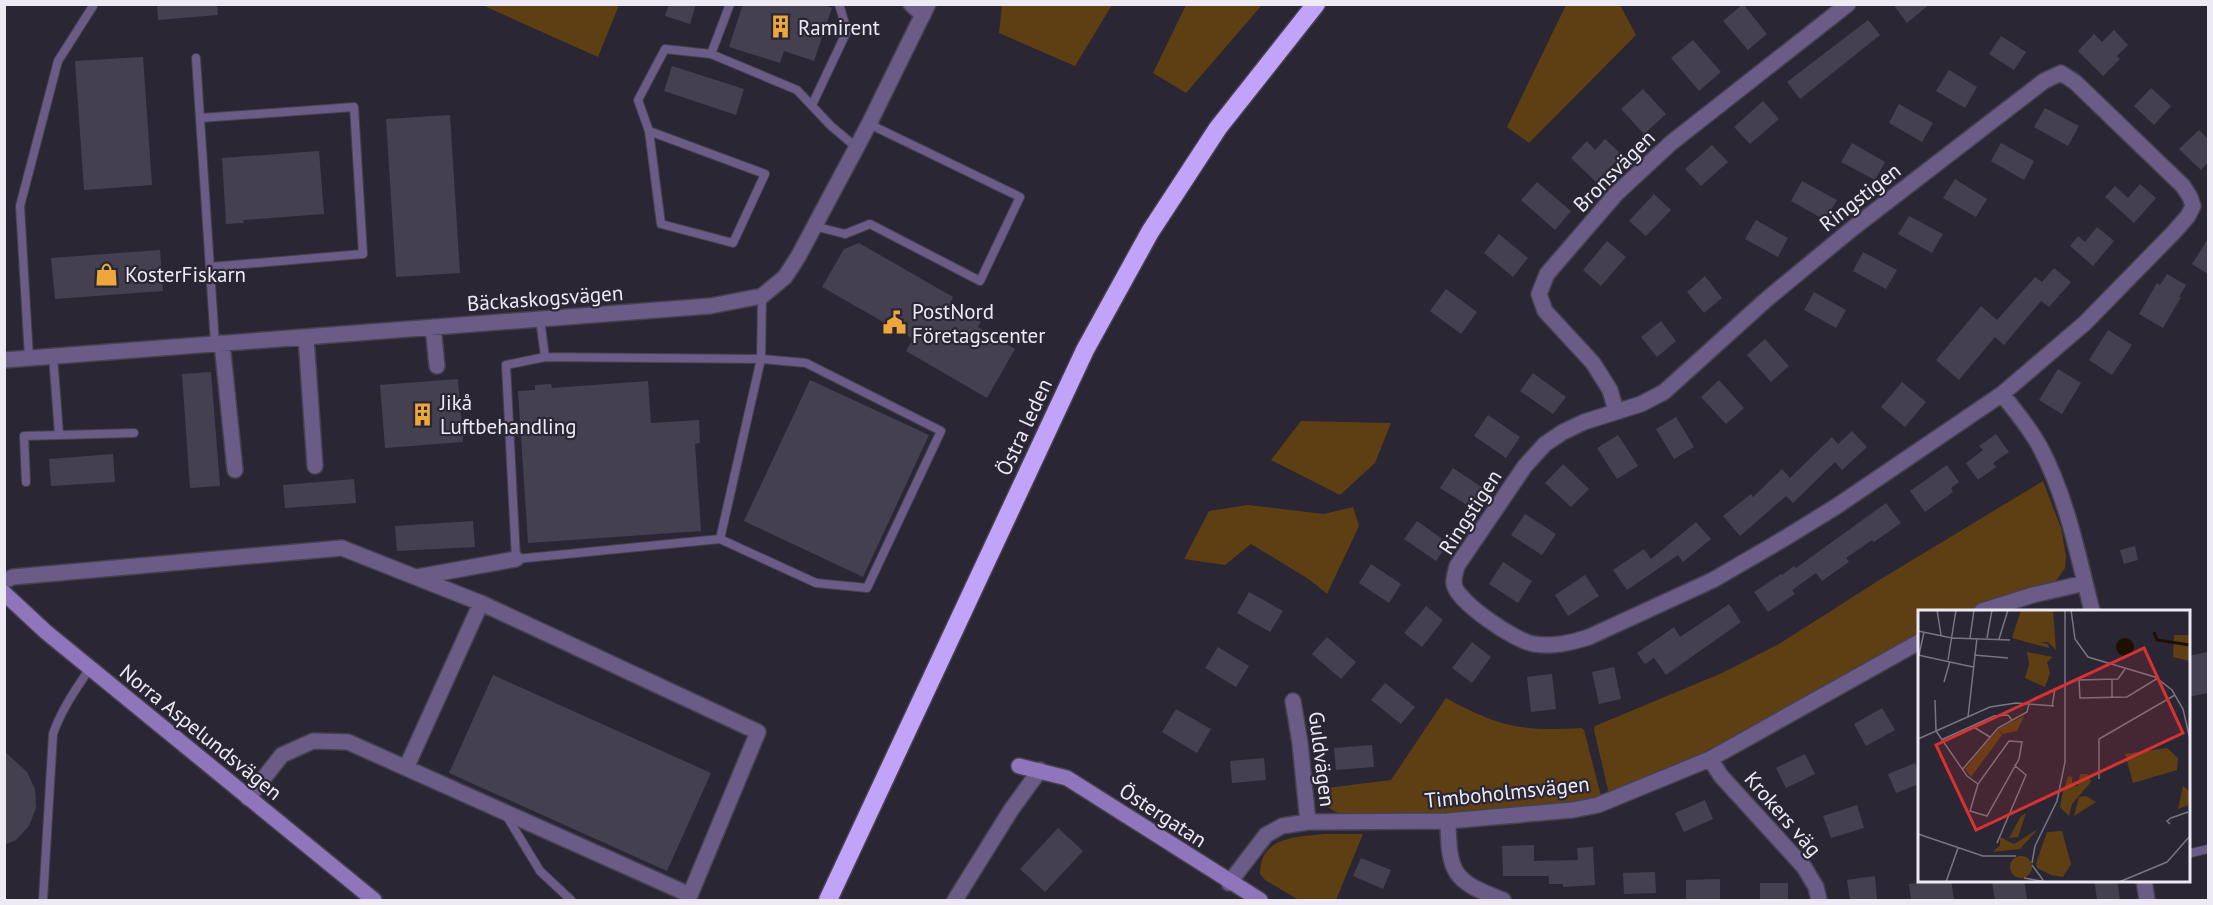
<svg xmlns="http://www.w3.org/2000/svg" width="2213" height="905" font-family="'PT Sans',sans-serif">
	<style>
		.green { fill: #5d3f13 }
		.building { fill: #45404f }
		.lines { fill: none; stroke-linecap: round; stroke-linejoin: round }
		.lane-casing { stroke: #46414f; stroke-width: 10 }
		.street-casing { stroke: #46414f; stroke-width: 18 }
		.secondary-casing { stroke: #46414f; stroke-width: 18 }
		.highway-casing { stroke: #46414f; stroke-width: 21 }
		.lane { stroke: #6a5b87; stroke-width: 8 }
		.street { stroke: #6a5b87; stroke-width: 15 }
		.secondary { stroke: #8f76bc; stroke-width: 15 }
		.highway { stroke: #c2a3fa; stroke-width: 18 }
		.labels { text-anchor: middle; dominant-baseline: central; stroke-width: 4.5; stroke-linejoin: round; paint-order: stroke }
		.poi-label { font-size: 21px; fill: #edeaf4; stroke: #2b2634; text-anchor: start }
		.street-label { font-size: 21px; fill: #edeaf4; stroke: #2b2634 }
		.inset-river { fill: none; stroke: #1e1001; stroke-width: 3 }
		.inset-road { fill: none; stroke: #797481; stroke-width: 1.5 }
		.view { fill: #d73232; fill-opacity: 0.15; stroke: #d73232; stroke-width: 3 }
		.inset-edge { fill: none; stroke: #edeaf4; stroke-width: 3 }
	</style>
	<rect width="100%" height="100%" fill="#2b2634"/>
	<path class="green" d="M482,5H619L598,57Z
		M1002,5V4L1112,5L1075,66L999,33Z
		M1186,5H1262L1186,93L1153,73Z
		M1566,5H1620L1636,35L1529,143L1507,127Z
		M1301,421L1391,423L1375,463L1340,495L1271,460Z
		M2043,481L2061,528L2066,556L2065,568L2056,581L2002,597L1966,611H1919V637L1752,728L1688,760L1609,794L1594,730L1595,726L1722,673L1779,644L1881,579Z
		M1248,505L1324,514L1353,507L1359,526L1327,594L1310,580L1251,544L1225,565L1184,559L1209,511Z
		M1446,698C1497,726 1522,732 1581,728L1584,730L1601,796L1587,801L1418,816L1340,814C1327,808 1322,803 1319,789L1391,780Z
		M1325,834H1363L1336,900H1299L1265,880L1260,874C1260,836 1297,837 1325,834Z"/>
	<path class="building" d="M157,4H217L218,15L158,20Z
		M669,4H696L690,24L665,16Z
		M743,4H822L832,8L814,61L784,51L780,63L729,47Z
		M1743,4L1767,34L1748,50L1723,21Z
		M1893,4H1930L1907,23Z
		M1868,20L1880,35L1800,99L1787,82Z
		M2114,30L2128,45L2117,56L2120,59L2103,76L2078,51L2094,34L2102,42Z
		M2001,36L2026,52L2014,70L1989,54Z
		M1693,40L1721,72L1699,91L1671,58Z
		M143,57L152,185L84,190L75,61Z
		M672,66L744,89L736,115L664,91Z
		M1949,70L1977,87L1965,108L1936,91Z
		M2151,88L2171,106L2154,125L2134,106Z
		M1643,89L1666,114L1644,134L1621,109Z
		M1763,101L1779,119L1750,144L1734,127Z
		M1899,104L1933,123L1922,142L1889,123Z
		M2045,108L2079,126L2068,146L2034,127Z
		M450,115L460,273L396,277L386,119Z
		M2199,130L2208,139V162L2201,170L2179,149Z
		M1605,139L1622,155L1596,182L1571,158L1587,141L1595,150Z
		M1852,143L1885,162L1875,180L1841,162Z
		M2001,143L2034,161L2024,180L1991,161Z
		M1712,145L1728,162L1701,186L1685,169Z
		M319,151L324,214L243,220L244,223L226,224L222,158Z
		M1955,179L1987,199L1976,217L1943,198Z
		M1802,181L1837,200L1825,220L1791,201Z
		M1537,182L1571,211L1555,230L1521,200Z
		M2140,184L2156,198L2134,223L2105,197L2115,186L2128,198Z
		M1654,194L1671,210L1646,236L1629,221Z
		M1909,216L1943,234L1932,253L1898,234Z
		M1756,220L1788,238L1778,257L1745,239Z
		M2097,227L2114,241L2093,266L2070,246L2078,236L2085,242Z
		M1499,234L1528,258L1513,277L1484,253Z
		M2208,239V274L2192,264Z
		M1607,241L1626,257L1601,286L1583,270Z
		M859,243L953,297L950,303L981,321L978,327L1015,349L987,398L906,351L913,339L822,287L844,249Z
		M160,250L163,291L55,299L51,258Z
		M1863,252L1897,270L1886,289L1853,271Z
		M2054,268L2071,282L2049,307L2041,301L2004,345L1995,337L1959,380L1936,360L1981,306L1997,320L2035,277L2042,282Z
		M2167,274L2186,285L2179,297H2181L2163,328L2139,314L2157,283L2160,285Z
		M1705,276L1722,298L1704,313L1687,292Z
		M1446,289L1477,312L1461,334L1430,311Z
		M1814,292L1846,310L1836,328L1804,310Z
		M1661,321L1676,341L1657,357L1641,337Z
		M2108,330L2132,345L2112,375L2089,360Z
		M1765,339L1789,366L1771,382L1747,355Z
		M2058,369L2081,383L2062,414L2039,400Z
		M211,372L220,486L190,488L182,374Z
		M1533,373L1566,397L1553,414L1520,391Z
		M458,379L463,442L385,448L380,385Z
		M810,380L929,435L863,577L744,521Z
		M1719,380L1744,408L1726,424L1701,397Z
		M648,381L651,423L699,420L700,443L695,444L701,531L528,543L518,391L535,390V385L551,384L552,388Z
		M1902,382L1926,402L1905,427L1881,407Z
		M1488,415L1520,437L1506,458L1474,436Z
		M1676,417L1694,447L1674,459L1656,429Z
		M1852,431L1867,447L1842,470L1835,462L1793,503L1786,496L1740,536L1723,516L1751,494L1753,497L1782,469L1790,478L1832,437L1838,444Z
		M1996,434L2009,452L1993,463L1996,467L1978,480L1966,463L1983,450L1979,446Z
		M1618,435L1638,466L1617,479L1597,448Z
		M113,454L115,482L51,486L49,459Z
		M1563,464L1589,489L1571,507L1545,483Z
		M1947,465L1959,482L1951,488L1953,492L1925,512L1910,491Z
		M1453,468L1483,488L1470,507L1440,488Z
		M354,479L356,503L285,508L283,485Z
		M1886,503L1901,523L1874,542L1872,540L1846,558L1849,562L1822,581L1816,573L1792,590L1795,594L1768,612L1754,592L1781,574L1782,575L1794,566L1796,568Z
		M1525,514L1556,534L1542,555L1511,535Z
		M473,521L475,547L397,551L395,526Z
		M1417,521L1448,543L1436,561L1404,539Z
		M1696,522L1711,539L1683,562L1678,555L1627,590L1613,570L1644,549L1651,559Z
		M2135,546L2138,560L2124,564L2120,550Z
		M1503,562L1532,581L1518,603L1489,584Z
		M1371,564L1401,584L1389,603L1359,583Z
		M1585,575L1599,596L1568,616L1555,595Z
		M1249,592L1283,611L1270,632L1237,613Z
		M1729,604L1741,622L1666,675L1654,658L1645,664L1637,653L1674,627L1680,637Z
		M1426,606L1443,620L1422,647L1404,633Z
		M1327,637L1356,662L1341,679L1312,654Z
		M1472,642L1491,657L1472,683L1452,668Z
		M1218,647L1249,666L1236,687L1205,668Z
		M2208,652V693L2187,697V656Z
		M1614,667L1621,699L1599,704L1592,672Z
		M1552,674L1556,709L1531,712L1527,677Z
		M493,675L711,773L667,871L449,773Z
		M1385,683L1415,707L1401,724L1371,700Z
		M1882,708L1895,730L1866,746L1854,724Z
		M1176,709L1211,729L1197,753L1162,732Z
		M1372,745L1374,767L1336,770L1334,748Z
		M4,751L27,772L35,789L36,808L29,826L16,840L4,845Z
		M1805,754L1815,774L1786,788L1776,768Z
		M1264,758L1266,780L1232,783L1230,761Z
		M1915,763L1919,774V784L1896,793L1888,774Z
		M1705,800L1713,819L1684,832L1675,813Z
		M1857,805L1864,828L1831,838L1823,816Z
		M1058,828L1083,851L1045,892L1020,869Z
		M1534,845V861L1578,860L1577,848L1593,847L1595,885L1563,887V884H1549V876H1503L1502,846Z
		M1361,858L1391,870L1383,889L1353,876Z
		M1655,872L1656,893L1624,894L1623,873Z
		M1875,876L1877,900H1850L1847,880Z
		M1720,879V900H1686V880Z
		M1951,879L1954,900H1911L1909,884Z
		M2012,879H2024L2027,899L1995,900L1992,882Z
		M2094,879H2117L2120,900H2097Z
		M1760,883H1788V900H1760Z"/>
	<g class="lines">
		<defs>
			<path id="lane" d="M711,54L730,4
				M196,58L215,344
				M812,105L847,31L839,4
				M200,118L354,107L363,254L210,267
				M649,131L765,174L733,243L661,224L649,131L638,100L665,49L711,54L797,90L831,126L856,147
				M814,226L845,234L870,224L980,281L1020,197L869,124
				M540,319L545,357L761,359L762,296
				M53,356L59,434
				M545,357L506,365L516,559L720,539L816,583L867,588L941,431L806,363L761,359L720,539
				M29,358L20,206L58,61L93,6
				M26,482L24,436L134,433
				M506,815L540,871L571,900
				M2191,853L2208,849
				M43,900L53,734C61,710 76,689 90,668"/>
			<path id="street" d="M911,4L923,15
				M2061,73L2075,82L2183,186L2190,197L2193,206L2188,216L2175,231L2085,323L2002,394L1837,506L1780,541L1713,580L1589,637C1570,643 1553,647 1534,644C1516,642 1456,601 1454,584C1453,579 1456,571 1457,566L1525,466L1545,444L1563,432L1584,422L1641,404L1664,392L1767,299L1853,228L2044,81Z
				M433,327L437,366
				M306,337L315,466
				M222,343L235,470
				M4,360L710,306L762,296L785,277L798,257L869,124L928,4
				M2002,394C2015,411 2030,428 2040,447C2067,498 2078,555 2092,611
				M1616,411L1610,390L1593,363L1545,311L1539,294L1547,274L1616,194L1671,143L1848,4
				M417,577L516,559
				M4,581L13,577L342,548L481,603L758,732L690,895L348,742L313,741L282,755L248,798
				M1982,611L2033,595L2085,583
				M1293,701L1300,743L1308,822
				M1710,759L1721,776L1804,867L1816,887L1819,900
				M406,768L481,603
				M1448,821C1449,874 1453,881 1503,900
				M2144,880L2147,900
				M1229,883L1266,835L1282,826L1308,822L1448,821L1573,810L1598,805L1710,759L1919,642
				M955,900L1011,810L1040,770"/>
			<path id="secondary" d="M4,593L46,632L374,900
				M1019,766L1067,778L1260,900"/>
			<path id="highway" d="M828,900L1085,350L1150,232L1218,128L1316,4"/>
		</defs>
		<use href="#lane" class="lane-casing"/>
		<use href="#street" class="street-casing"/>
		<use href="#secondary" class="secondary-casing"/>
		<use href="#highway" class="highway-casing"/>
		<use href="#lane" class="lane"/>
		<use href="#street" class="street"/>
		<use href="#secondary" class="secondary"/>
		<use href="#highway" class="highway"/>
	</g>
	<defs>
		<symbol id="building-bare" viewBox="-9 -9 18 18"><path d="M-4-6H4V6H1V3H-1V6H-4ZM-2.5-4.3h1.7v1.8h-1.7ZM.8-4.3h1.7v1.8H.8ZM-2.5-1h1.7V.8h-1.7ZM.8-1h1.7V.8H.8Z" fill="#eea73c" stroke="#2b2634" stroke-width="2.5" paint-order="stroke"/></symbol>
		<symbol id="shop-bare" viewBox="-9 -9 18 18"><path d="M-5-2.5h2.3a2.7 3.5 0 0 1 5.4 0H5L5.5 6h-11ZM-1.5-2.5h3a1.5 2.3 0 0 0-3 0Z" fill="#eea73c" stroke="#2b2634" stroke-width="2.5" paint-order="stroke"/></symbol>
		<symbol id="civic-bare" viewBox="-9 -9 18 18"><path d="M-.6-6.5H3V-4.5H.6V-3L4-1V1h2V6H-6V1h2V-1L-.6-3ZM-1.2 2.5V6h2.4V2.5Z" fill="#eea73c" stroke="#2b2634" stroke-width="2.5" paint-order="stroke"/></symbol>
	</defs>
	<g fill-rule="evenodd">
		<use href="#building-bare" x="764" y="10" width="33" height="33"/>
		<use href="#shop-bare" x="90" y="258" width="33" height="33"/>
		<use href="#civic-bare" x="878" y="306" width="33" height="33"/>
		<use href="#building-bare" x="406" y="398" width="33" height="33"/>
	</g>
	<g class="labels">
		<g class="poi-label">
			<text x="798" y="27">Ramirent</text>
			<text x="125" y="274">KosterFiskarn</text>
			<text x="912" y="311">PostNord<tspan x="912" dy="24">Företagscenter</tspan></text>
			<text x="440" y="402">Jikå<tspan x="440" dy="24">Luftbehandling</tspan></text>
		</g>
		<g class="street-label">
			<text transform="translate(1614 171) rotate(-45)">Bronsvägen</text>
			<text transform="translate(1860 197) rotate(-38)">Ringstigen</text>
			<text transform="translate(545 298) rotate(-4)">Bäckaskogsvägen</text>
			<text transform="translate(1024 427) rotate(-65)">Östra leden</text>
			<text transform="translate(1470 512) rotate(-57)">Ringstigen</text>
			<text transform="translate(201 732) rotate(39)">Norra Aspelundsvägen</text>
			<text transform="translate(1322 759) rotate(83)">Guldvägen</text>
			<text transform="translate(1507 792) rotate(-6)">Timboholmsvägen</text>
			<text transform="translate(1783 814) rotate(49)">Krokers väg</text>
			<text transform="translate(1163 815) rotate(33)">Östergatan</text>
		</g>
	</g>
	<g transform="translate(1918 610)">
		<rect width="272" height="272" fill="#2b2634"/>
		<path d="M103,0H135L138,40L130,32H121L130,34L131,38L94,28ZM256,25H271V51L255,47ZM109,42L135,47L129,52L132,63L127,77L107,68L111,54ZM106,106L99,121L85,124L81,121L84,125L53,167L47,159L69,132L82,118ZM249,138L260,148L259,160L215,173L207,144ZM162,164H170L173,172L154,194L151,206L142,197L144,186L150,166L154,167V175L160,176ZM265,176L271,181V195L260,199ZM168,186L178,192L156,206L161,187ZM108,203L100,227L91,228L103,206ZM120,219L102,239L75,242L82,235V227L96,234ZM144,221L153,254L145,267L133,265L119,258L118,253L129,222ZM92 257a11 11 0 1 1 22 0a11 11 0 1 1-22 0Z" fill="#5d3f13"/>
		<path d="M198 37a9 9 0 1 1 18 0a9 9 0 1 1-18 0Z" fill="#1e1001"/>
		<path class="inset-river" d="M236,22L239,30L272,35"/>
		<path class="inset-road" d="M19,0L23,25M153,0L157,29L170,47L237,67L254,80L265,99L272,129M0,21L34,28L92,30M52,28L56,0M69,28L74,0M81,29L90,0M0,45L55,57M1,45L6,22M56,45L90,48M30,50L38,0M207,59L200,69L161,70L162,88L209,87L240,68M194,69V88M26,72L32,51M17,90L18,121L49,166L60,174M134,97L137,78M50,107L59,28M54,116L72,127M0,129L72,97L98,93L136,96M23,130L76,106L90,105L94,110M91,131L104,132L101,149L69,206L52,201L60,174ZM44,160L80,118L109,102L111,94M181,169V129L257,85M252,214L249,211L253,208L270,202M0,224L65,246H98M79,233L108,165L96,155M114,253L117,236L139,191L147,152V0M114,255L125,270M106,268L129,272M28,272L40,238M201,272L249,252L272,226"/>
		<path class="view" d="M226,38L265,123L58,220L18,135Z"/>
		<rect width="272" height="272" class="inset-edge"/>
	</g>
	<rect width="2213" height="905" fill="none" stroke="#edeaf4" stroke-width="12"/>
</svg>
